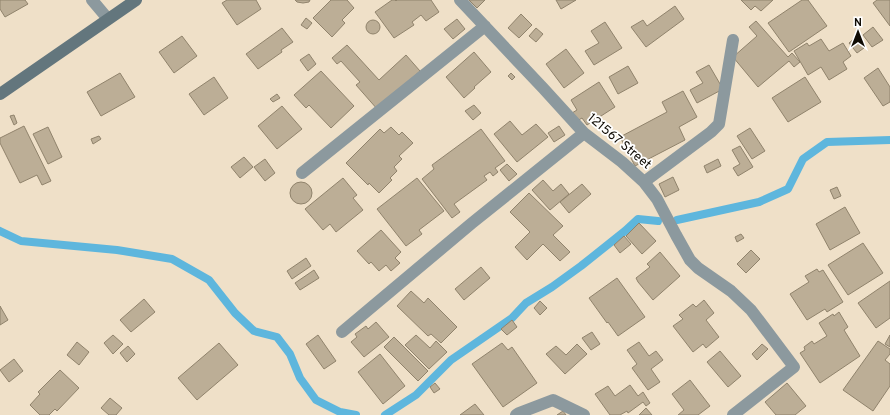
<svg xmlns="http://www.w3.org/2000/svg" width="890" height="415" font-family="Overpass,sans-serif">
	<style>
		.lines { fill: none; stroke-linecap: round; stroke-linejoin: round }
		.stream { stroke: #5eb6dd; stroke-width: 8 }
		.building { fill: #bcae96; stroke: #90836c }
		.street { stroke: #8c999e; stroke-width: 12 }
		.secondary { stroke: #63767d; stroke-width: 12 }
		.labels { text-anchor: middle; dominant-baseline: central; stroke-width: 3.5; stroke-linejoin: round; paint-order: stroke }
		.street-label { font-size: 13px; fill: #0f0b04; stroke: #fff }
	</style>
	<rect width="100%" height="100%" fill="#efe0c8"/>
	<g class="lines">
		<path class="stream" d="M677,220L759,202L788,189L803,159L827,142L890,140
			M0,231L21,241L117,250L172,259L209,280L235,313L254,331L277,337L290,354L300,378L316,400L340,412L356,415
			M385,415L416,395L451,360L512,318L526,303L552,287L581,266L625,231L638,219L658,221"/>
	</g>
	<path class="building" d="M0,0H25L28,4L5,17L0,9Z
		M227,0H256L261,9L237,25L222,3Z
		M295,0H310L309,2L303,3L297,2Z
		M331,0H347L354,8L342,20L345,23L332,37L313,18Z
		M392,0H395L396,1L397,0H431L439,12L426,21L421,15L412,22L414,25L394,38L375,12Z
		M469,0H485L477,8Z
		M556,0H576L561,9Z
		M741,0H773L761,11L755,6L751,10Z
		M802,0H808L827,26L789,52L768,23Z
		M877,0H890V26L873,3Z
		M675,6L684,19L646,47L631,27L643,20L647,26Z
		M521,14L532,25L519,38L508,28Z
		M306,18L312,23L307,29L301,25Z
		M457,19L465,29L453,39L444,29Z
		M366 27a7 7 0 1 1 14 0a7 7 0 1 1-14 0Z
		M756,21L788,57L792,53L800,62L794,67L789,61L758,87L733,57L757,36L749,27Z
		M605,22L622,48L594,65L585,51L599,43L591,31Z
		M873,27L883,40L872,47L863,35Z
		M282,28L293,42L281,50L282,52L258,69L246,54Z
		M536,28L543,34L536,42L529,36Z
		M182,36L197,56L174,73L159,52Z
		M856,37L864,48L857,53L849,43Z
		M821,39L829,51L843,43L851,56L843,62L847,69L829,80L821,67L808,75L794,51L807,43L809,46Z
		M347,45L379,80L406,55L420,71L378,110L356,85L360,82L341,61L337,64L332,58Z
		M566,49L584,73L564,88L546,64Z
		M474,52L491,72L474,87L475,88L464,98L446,77Z
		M309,54L316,64L308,71L300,60Z
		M709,65L723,89L697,103L690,90L703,83L696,72Z
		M628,66L638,83L618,94L609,77Z
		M878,68L890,87V102L883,106L864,78Z
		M321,71L354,106L331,128L309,105L306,108L294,95Z
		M120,73L135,97L101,116L87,92Z
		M511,73L515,77L512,80L508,76Z
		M214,77L228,98L204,115L189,94Z
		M805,77L821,102L788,122L772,98Z
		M599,82L615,107L587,125L582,118L577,121L572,113L577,110L571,100Z
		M683,91L697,117L679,127L685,140L635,166L620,137L667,112L662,102Z
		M277,94L280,98L273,102L270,99Z
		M474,105L481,113L473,120L465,111Z
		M282,106L302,129L277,149L258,126Z
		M14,115L17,123L14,125L10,116Z
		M510,121L522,135L536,124L548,137L517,162L494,134Z
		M24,126L51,181L42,185L37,175L20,183L0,143V138Z
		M559,126L565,135L554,142L548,133Z
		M48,127L62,157L48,164L33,134Z
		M391,127L399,135L402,132L413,143L399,156L402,159L394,167L397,171L390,178L392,180L379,193L369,183L368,185L346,163L380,129L384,133Z
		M750,128L765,151L752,159L737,136Z
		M481,129L505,161L495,168L498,172L493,176L490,172L484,176L487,180L454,204L460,212L452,218L422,179L434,169L432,165Z
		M99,136L101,139L93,144L91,139Z
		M740,146L753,167L738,176L733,168L740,164L732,150Z
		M244,157L253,167L240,178L231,167Z
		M265,159L275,173L265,181L254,167Z
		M718,159L721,166L707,173L704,166Z
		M507,164L517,174L509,181L500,170Z
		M673,177L679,190L665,197L659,184Z
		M343,178L357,195L353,198L363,210L336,232L330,224L323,230L305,209Z
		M417,178L444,211L419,230L422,234L406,246L377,209Z
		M543,180L553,191L561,184L569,194L550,210L532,190Z
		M290 193a11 11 0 1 1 22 0a11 11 0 1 1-22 0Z
		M582,184L591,194L569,213L560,202Z
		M837,187L841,196L834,199L830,190Z
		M529,193L563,226L553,235L570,252L560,261L543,244L527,260L515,247L530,232L510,212Z
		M845,207L860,233L830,250L816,224Z
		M639,223L656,241L642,254L626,236Z
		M381,230L401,252L395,258L400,263L391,271L386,265L379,271L371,262L369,264L357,251Z
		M741,234L744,238L737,242L735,237Z
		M624,236L631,244L620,253L614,245Z
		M863,243L883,273L848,295L828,265Z
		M751,250L760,259L746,273L737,264Z
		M660,252L680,276L653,300L638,282L636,278L650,267L647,264Z
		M306,258L311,266L292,279L287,271Z
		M481,267L490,278L464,300L455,289Z
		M817,269L819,272L823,270L843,302L827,312L825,309L807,320L790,294L809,282L805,276Z
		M314,270L319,278L300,290L295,283Z
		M617,278L645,317L618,336L608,322L607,323L589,298Z
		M890,281V318L876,328L858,303Z
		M411,291L424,303L428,298L457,327L441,343L431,334L428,336L397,306Z
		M144,299L155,312L131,332L120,320Z
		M704,300L714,313L706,320L719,337L706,348L703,344L693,352L673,326L683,319L679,315L693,304L696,307Z
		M540,301L547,308L540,315L534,308Z
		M0,306L8,320L0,325Z
		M839,312L848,327L844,330L860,356L820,383L800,353L805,350L804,347L812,341L814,344L827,336L819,323L833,314L834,316Z
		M512,320L517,327L507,335L501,329Z
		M376,322L389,337L364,357L351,342L357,337L355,334L366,326L368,329Z
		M592,332L600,344L591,350L582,338Z
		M113,335L123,344L113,354L104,343Z
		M318,335L336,361L324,369L306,344Z
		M416,335L430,348L436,341L447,352L429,369L405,345Z
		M890,335V347L885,344Z
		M394,337L428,371L418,381L384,347Z
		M878,341L890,349V354L885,360L890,364V386L873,411L843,390Z
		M77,342L89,352L79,365L67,355Z
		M639,342L649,356L656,351L663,360L651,369L660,382L648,390L632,368L637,364L627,350Z
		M219,343L238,365L197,400L178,378Z
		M502,343L508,350L512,347L537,383L503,407L472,364Z
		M577,344L587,354L565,374L546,354L556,346L566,355Z
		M762,344L768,349L757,360L752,354Z
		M128,346L135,354L127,362L120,353Z
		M720,351L741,376L728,387L707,362Z
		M380,354L405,386L383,404L358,372Z
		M14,359L23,371L9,382L0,370Z
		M60,370L79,388L57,411L55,409L49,415H40L30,405L40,394L38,392Z
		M690,380L710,406L698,415H678L684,410L672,394Z
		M435,383L440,389L434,393L430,387Z
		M787,383L806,406L795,415H776L765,402Z
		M630,385L638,396L643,392L650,403L646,406L643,402L628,413L627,411L620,415H610L595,394L608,386L615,396Z
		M110,398L122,408L116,415H109L101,408Z
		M475,404L484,415H460Z
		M646,408L652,415H639Z
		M563,411L566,415H557Z"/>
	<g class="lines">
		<path class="street" d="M92,0L108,19
			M460,0L543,88L584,133L622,162L644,182L657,199L676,235L690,260L698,268L731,291L751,310L794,367L733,415
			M302,173L485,26
			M644,182L711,132L719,124L733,40
			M342,332L472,223L584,133
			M516,415L519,413L553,400L584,415"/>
		<path class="secondary" d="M0,94L136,0"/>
	</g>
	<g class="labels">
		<g class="street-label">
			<text transform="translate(619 142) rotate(40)">121567 Street</text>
		</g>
	</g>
	<g transform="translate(858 32)" stroke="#ffffff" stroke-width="3" paint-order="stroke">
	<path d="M0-3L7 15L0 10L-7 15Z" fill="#0f0b04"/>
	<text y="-6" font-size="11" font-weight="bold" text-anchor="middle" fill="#0f0b04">N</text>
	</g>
</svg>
